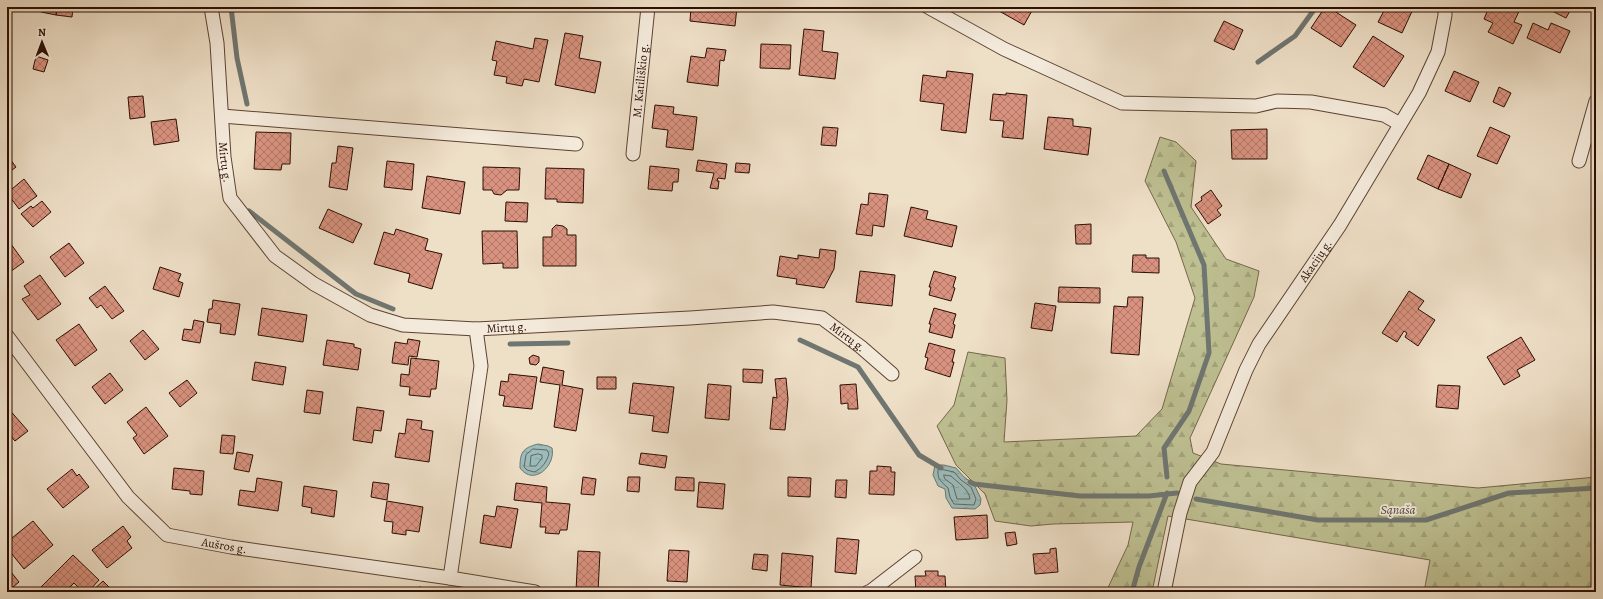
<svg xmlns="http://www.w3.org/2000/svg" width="1603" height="599" font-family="Alegreya,serif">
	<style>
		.forest { fill: url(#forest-firs); stroke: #75674a }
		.water { fill: url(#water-ripples); stroke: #6f7671 }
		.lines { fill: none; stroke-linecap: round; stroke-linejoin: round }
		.shore { stroke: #64655e; stroke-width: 1 }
		.stream { stroke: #6f7671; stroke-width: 5 }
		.building { fill: url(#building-cross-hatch); stroke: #2c0e02 }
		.minor-casing { stroke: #5c4233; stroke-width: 15 }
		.minor { stroke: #f4eadb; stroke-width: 13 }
		.labels { text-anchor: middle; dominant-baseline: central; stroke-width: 3.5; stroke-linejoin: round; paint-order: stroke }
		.street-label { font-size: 12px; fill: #2c0e02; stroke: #f4eadb }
		.water-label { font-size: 13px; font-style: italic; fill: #534b43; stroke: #f4eadb }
	</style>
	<defs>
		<pattern id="forest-firs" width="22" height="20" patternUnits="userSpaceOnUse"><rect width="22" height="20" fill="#bec092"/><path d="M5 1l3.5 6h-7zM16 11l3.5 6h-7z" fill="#a3a47c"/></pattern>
		<pattern id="water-ripples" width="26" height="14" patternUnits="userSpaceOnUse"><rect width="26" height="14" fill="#9bbcbb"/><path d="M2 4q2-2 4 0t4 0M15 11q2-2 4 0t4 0" fill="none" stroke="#86a09f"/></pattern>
		<pattern id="building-cross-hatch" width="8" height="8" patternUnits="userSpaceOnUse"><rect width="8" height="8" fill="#d9927f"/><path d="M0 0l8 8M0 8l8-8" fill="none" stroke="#b07666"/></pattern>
	</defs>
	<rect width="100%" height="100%" fill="#eedfc7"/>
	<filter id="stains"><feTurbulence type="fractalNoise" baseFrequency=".005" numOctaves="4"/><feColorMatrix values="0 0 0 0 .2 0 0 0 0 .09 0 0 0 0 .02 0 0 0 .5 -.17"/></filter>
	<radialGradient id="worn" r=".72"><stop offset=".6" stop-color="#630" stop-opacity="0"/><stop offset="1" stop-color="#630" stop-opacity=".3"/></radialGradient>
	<path class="forest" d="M1160,137L1176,142L1196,161L1191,207L1226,259L1259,271L1254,297L1190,438L1193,453L1221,464L1478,488L1596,477V592H1424L1430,560L1168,516L1152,592H1106L1128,545L1133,522L1053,524L1031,526L995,521L985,494L956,465L937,426L954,405L968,352L1005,358L1007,400L1004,442L1136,436L1162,409L1195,298L1176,242L1145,181Z"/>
	<path class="water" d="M538,444L548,446L552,448C556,465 534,487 520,468C520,453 522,448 538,444Z
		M935,465H944L956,468L964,477L974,484L981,499L980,505L975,509L952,508L946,498L945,489L938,486L933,475Z"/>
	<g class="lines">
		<path class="shore" d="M533,449L547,450L549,454C547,461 542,469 534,472L527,470L524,467L526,455Z
			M538,454L542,455V458L536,466H530L531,456Z
			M940,469L954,472L961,480L971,487L976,499L974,505L954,504L950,497L948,488C942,482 937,480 938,470Z
			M944,475L951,476C958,483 969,489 970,499H957L953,485L945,479Z"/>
		<path class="stream" d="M231,7L237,58L247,104
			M1258,62L1295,36L1316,7
			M1164,171L1204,265L1209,353L1189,411L1164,448L1167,477
			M249,211L356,294L393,309
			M800,340L858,367L919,455L941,468
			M510,344L568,343
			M970,482L974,484L1080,496H1149L1177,493
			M1196,499L1318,520H1426L1509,493L1596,488
			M1132,592L1139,567L1167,493"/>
	</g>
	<path class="building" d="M42,7H57L56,15L41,12Z
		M57,7H73L72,17L56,15Z
		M691,7H737L735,26L690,21Z
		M992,7H1034L1024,25Z
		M1325,7H1328L1356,25L1341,47L1311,28Z
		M1386,7H1414L1402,33L1378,22Z
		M1489,7H1521L1514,22L1522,25L1513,44L1488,32L1493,23L1484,19Z
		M1544,7H1572L1566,18Z
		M1224,21L1243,30L1234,50L1214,41Z
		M1533,23L1548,30L1551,23L1570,31L1560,53L1527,38Z
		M804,29L824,31L822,51L838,53L835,79L799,75Z
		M565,33L583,36L579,58L601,62L595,93L555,85Z
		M1373,36L1404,56L1384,87L1353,67Z
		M535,38L548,40L539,82L524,79L522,86L506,83L507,77L494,75L497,61L492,60L496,41L533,49Z
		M761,44L791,45L790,69L760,68Z
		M707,48L726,50L724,61L720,60L718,86L687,82L691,56L705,58Z
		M36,56L48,60L44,72L33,69Z
		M947,71L973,74L966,133L941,130L944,104L920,101L923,75L946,78Z
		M1454,71L1479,82L1470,102L1445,91Z
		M1499,87L1511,93L1504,107L1493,102Z
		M1006,93L1027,95L1023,139L1002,137L1004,121L990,120L993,94L1006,95Z
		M143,96L145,117L130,119L128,97Z
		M655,105L674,107L673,114L697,117L693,150L666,147L668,130L652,128Z
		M1048,117L1073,119V126L1091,128L1088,155L1044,149Z
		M176,119L179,141L154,145L151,122Z
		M823,127L838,128L836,146L821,145Z
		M1490,127L1510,136L1497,164L1477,156Z
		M1267,129V159H1232L1231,130Z
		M256,132L291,133L290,164H282L281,170L254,169Z
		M338,146L353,148L347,190L329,187L332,163H336Z
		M7,155L16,167L7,174Z
		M1428,155L1449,164L1438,189L1417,179Z
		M698,160L727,164L725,179L718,178L717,181H719L718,189L710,188L714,173L696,171Z
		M387,161L414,164L412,190L384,187Z
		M736,163L750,164L749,173L735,172Z
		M1449,164L1471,174L1461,198L1438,189Z
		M650,166L679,169L678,182H673L672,191L648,189Z
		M483,167L520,168L519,190H507L501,195L494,194L492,190H483Z
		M546,168L584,169L583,203L557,202V199H545Z
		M427,176L465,182L460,214L422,208Z
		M24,179L37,196L19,209L7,193Z
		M1211,190L1222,206L1217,210L1221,215L1208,224L1195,205L1202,200L1201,197Z
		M869,193L888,195L884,227L873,225L872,236L856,234L861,204L868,205Z
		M42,201L51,212L33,227L21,214L31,206L33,208Z
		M506,202L528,203L527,222L505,221Z
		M911,207L928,211L926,219L957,226L952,247L904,236Z
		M328,209L362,224L353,243L319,228Z
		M1091,224V244H1076L1075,225Z
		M556,225L563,226L567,229V235H576V266H543V237H552V229Z
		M396,229L428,239L425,250L442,254L432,289L408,282L410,274L374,264L384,232L394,235Z
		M482,231H517L518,268H503V263L483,264Z
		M8,240L24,262L7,274V241Z
		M69,243L84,263L65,277L50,257Z
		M820,249L836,251L834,269L824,288L796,284L797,279L777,276L780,256L798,259V255L819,258Z
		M1133,255H1146V258H1159V273L1132,272Z
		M160,267L181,274L178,281L183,283L179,297L153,289Z
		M860,271L895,275L892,306L856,302Z
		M934,271L956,277L953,287L955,288L951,301L929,295L931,287H929Z
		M40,275L61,304L38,320L22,299L30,295L24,286Z
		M105,286L124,311L112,319L101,305L97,308L89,298Z
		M1059,287L1100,288V303L1058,302Z
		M1409,291L1424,301L1418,309L1435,320L1418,346L1405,337L1407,333L1404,331L1397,342L1382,333Z
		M1128,297H1143L1139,355L1111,353L1114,306L1127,307Z
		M213,300L240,304L235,335L220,333L221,324L207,322L209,309H212Z
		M1035,303L1056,306L1052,331L1031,328Z
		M262,308L307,315L303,342L258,335Z
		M934,308L956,314L953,324L955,325L952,338L929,332L931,324H929Z
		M194,320L204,322L200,343L182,340L184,329L192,330Z
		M79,324L97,350L75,366L56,340Z
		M143,330L159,349L145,360L130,341Z
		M1521,337L1535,360L1517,370L1520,376L1504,385L1487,357Z
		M408,339L420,341L417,357L409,356L408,365L392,363L395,342L407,344Z
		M327,340L354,344V347L361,349L358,370L323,365Z
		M929,343L955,350L952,362H954L950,377L925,369L928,358L925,357Z
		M533,355L539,357V362L536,365L530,364L529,358Z
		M411,358L439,361L436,389H431L430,397L409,395L410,387L400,386L401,374L409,375Z
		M255,362L286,367L283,385L252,380Z
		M543,367L564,371L562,385L583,389L576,431L554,427L560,385L540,382Z
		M743,369L763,370L762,383L743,382Z
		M110,373L123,390L105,404L92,387Z
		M509,374L537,377L532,409L503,406L505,396L499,395L501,381L508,382Z
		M597,377H616V389H597Z
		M786,378L788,399L785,430L770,429L773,397L777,398L775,379Z
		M187,380L197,393L180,407L169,393Z
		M633,383L674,387L668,433L652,431L654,416L629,413Z
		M708,384L731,386L729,420L705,418Z
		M856,384L858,409H848V403L841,404L840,385Z
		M1438,385L1460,386L1458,409L1436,407Z
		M307,390L323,392L320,414L304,412Z
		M7,407L28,431L15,441L7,432Z
		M146,407L168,436L144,454L133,438L137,435L127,422Z
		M357,407L384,411L381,431L374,430L372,443L353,440Z
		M407,419L422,421L421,429L433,431L429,462L395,457L399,433L405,434Z
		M222,435L235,436L233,454L220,453Z
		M237,452L253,455L249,472L234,469Z
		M641,453L667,456L665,468L639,464Z
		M877,466L891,467V472H895L894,495L869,494L870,471H877Z
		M174,468L204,471L202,495L190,494V491L172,489Z
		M72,469L77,476L79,474L89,487L63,508L47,489Z
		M583,477L596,479L594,495L581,494Z
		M628,477H640L639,492L627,491Z
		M676,477L694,478V491L675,490Z
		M788,477L811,478L810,497L788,496Z
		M257,478L282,482L278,511L238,505L240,490L255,492Z
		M836,480H847L846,498L835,497Z
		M373,482L389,484L387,500L371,497Z
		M699,482L725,484L723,509L697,507Z
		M516,483L547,487L546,502L570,504L567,530H560L559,534L545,533L546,527H540L542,503L514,500Z
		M304,486L337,491L334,517L311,513L312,508L302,506Z
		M387,501L423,507L419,532L406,530V535L392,533L393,522L384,521Z
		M497,506L518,509L511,548L480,543L484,515L495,517Z
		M987,515L988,538L956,540L954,517Z
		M33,521L53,545L24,569L7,548V542Z
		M123,526L131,537L127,541L132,548L107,568L92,550Z
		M1015,532L1017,544L1007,546L1005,533Z
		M837,538L859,540L856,574L835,572Z
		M1056,548L1058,572L1035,574L1033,554L1050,553V549Z
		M669,550L689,551L687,582L667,581Z
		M578,551L600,552L598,592L576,591Z
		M782,553L813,556L811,588L780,585Z
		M754,554L768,555L767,571L752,569Z
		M73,555L99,580L88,592H83L74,583L65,592H46L41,587Z
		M7,567L19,582L7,592Z
		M925,571H938V576H945L946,592H916L915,576H926Z
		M103,581L114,592H91Z
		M419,587L447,592H419Z"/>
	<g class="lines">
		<defs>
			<g id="minor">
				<path id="s1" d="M211,7L217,43L224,157L230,198L275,256L314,284L370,315L403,325L476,329L690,318L773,312L822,318L861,347L892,374"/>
				<path d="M928,7L1004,49L1122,103L1256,106L1277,101L1311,102L1384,115L1400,124"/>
				<path d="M222,116L576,144"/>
				<path id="s2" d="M633,154L648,7"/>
				<path d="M1579,161L1596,101"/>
				<path id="s3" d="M7,336L128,497L167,535L231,547L450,578L535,592"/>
				<path d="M450,578L481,366L476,329"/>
				<path d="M868,592L871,591L915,557"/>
				<path id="s4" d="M1164,592L1180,513L1190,482L1213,452L1246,370L1259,344L1340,225L1419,93L1438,52L1445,15V7"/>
			</g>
		</defs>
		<use href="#minor" class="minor-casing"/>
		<use href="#minor" class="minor"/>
	</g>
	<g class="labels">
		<g class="street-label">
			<text stroke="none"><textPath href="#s2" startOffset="74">M. Katiliškio g.</textPath></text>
			<text stroke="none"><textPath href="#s1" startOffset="156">Mirtų g.</textPath></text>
			<text stroke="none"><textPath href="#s4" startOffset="369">Akacijų g.</textPath></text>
			<text stroke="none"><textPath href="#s1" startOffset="516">Mirtų g.</textPath></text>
			<text stroke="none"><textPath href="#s1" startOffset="864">Mirtų g.</textPath></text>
			<text stroke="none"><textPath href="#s3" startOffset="314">Aušros g.</textPath></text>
		</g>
		<g class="water-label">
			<text x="1398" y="509">Sąnaša</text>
		</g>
	</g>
	<rect width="1603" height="599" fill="none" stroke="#eedfc7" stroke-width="24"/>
	<rect x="8" y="8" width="1587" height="583" fill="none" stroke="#2c0e02" stroke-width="2"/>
	<rect x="12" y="12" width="1579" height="575" fill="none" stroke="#2c0e02"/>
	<g transform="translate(42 42) rotate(359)" stroke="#f4eadb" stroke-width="3" paint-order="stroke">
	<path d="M0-3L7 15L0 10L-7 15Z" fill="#2c0e02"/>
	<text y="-6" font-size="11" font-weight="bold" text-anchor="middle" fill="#2c0e02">N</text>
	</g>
	<rect width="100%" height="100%" filter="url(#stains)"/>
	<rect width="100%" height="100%" fill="url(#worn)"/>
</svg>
